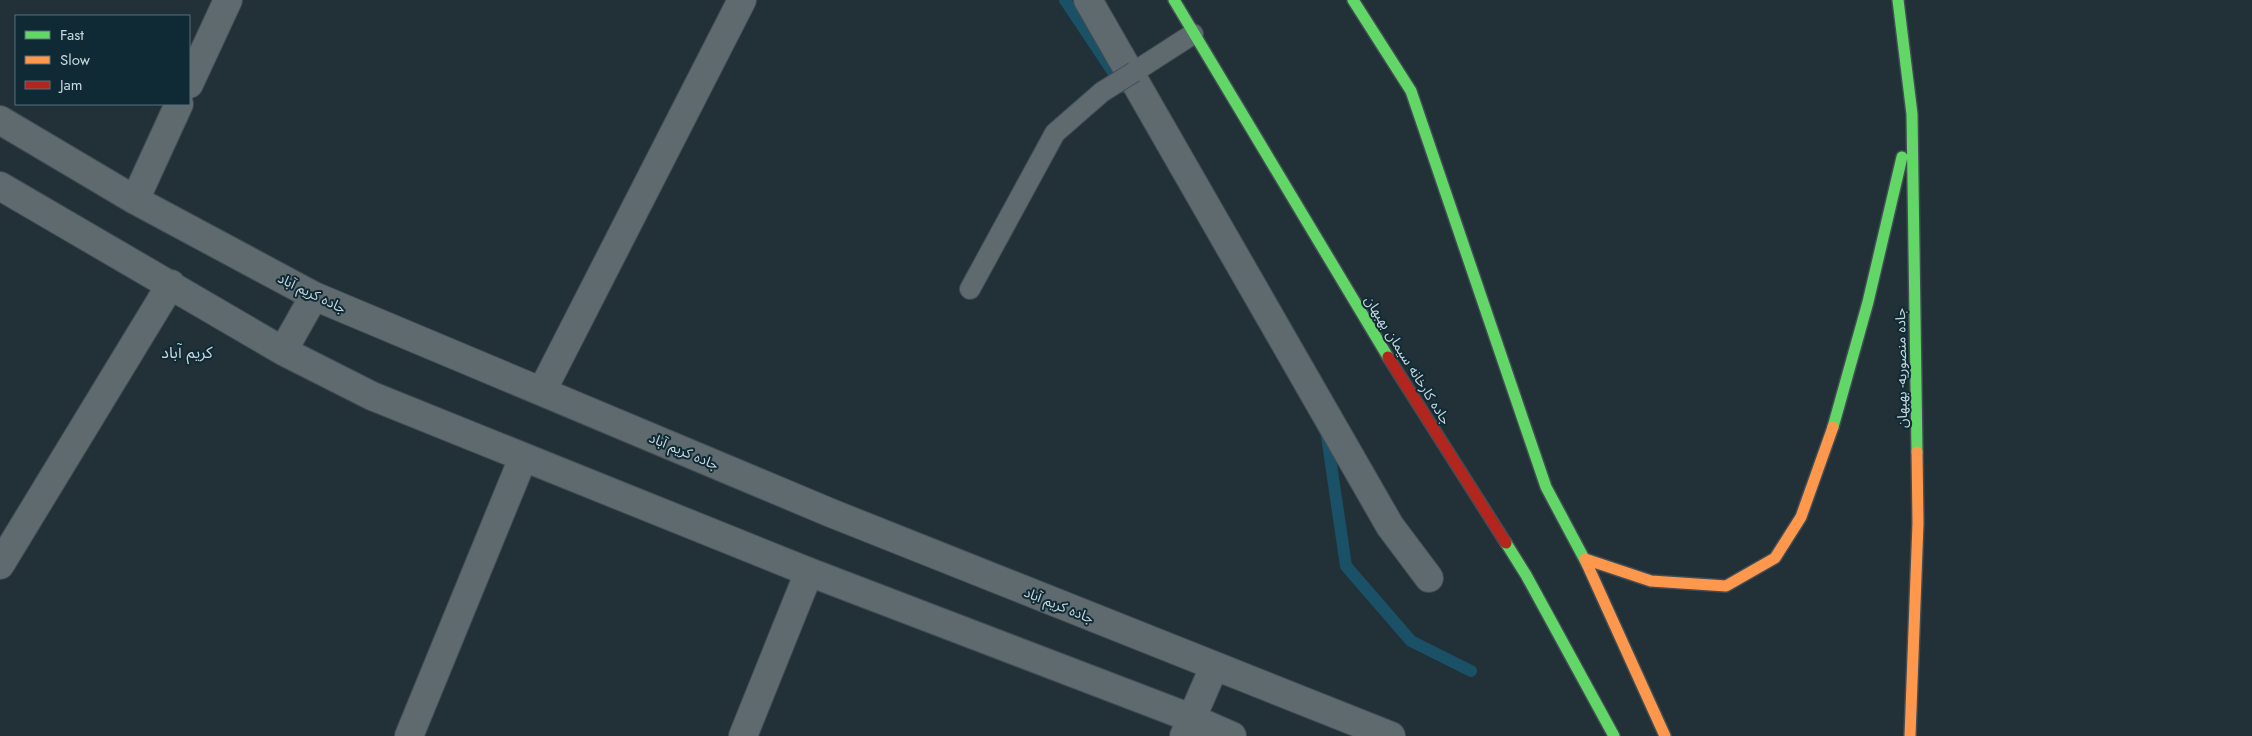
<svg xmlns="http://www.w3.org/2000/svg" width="2252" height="736" font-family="Jost,'Noto Sans Arabic',sans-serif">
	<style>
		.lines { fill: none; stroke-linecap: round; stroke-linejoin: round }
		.stream { stroke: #1b5166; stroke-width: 12 }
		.lane-casing { stroke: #414d54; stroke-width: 22 }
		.street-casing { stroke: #414d54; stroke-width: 30 }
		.fast-casing { stroke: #414d54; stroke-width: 14 }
		.slow-casing { stroke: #414d54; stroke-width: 14 }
		.jam-casing { stroke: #414d54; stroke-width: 14 }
		.lane { stroke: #5f6a6f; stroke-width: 20 }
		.street { stroke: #5f6a6f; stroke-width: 28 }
		.fast { stroke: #63d668; stroke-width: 11 }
		.slow { stroke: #ff974d; stroke-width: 11 }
		.jam { stroke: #b3261e; stroke-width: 11 }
		.lane-bridge-casing { stroke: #414d54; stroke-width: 22; stroke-linecap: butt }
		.lane-bridge { stroke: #5f6a6f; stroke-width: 20 }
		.labels { text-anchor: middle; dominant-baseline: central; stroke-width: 4; stroke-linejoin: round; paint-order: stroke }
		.street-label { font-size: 14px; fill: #c8d7de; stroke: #0f2a35 }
		.quarter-label { font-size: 16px; fill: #c8d7de; stroke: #0f2a35 }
	</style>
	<rect width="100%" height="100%" fill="#223038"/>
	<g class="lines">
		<path class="stream" d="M1065,0L1123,87
			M1326,430L1346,566L1411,641L1471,671"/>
		<defs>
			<path id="lane" d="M1134,72L1193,34
				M970,289L1055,133L1102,92"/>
			<path id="street" d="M1088,0L1390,526L1429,578
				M189,84L228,0
				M0,120L135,200L314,296L831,513L1391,736
				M0,186L283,351L372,396L809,572L1191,718L1232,736
				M135,200L179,104
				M283,351L314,296
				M542,391L742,0
				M0,565L171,284
				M409,736L523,458
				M743,736L809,572
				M1184,736L1214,667"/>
			<path id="fast" d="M1174,0L1388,357
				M1353,0L1411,91L1546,487L1587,564
				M1898,0L1912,114L1917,452
				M1833,427L1868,302L1902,157
				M1506,543L1526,575L1614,736"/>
			<path id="slow" d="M1585,559L1651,581L1726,586L1775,558L1801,517L1833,427
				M1587,564L1665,736
				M1910,736L1918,523L1917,452"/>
			<path id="jam" d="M1388,357L1506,543"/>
		</defs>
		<use href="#lane" class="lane-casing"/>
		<use href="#street" class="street-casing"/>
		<use href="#fast" class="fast-casing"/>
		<use href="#slow" class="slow-casing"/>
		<use href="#jam" class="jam-casing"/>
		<use href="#lane" class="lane"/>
		<use href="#street" class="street"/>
		<use href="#fast" class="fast"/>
		<use href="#slow" class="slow"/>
		<use href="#jam" class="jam"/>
		<defs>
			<path id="lane-bridge" d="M1102,92L1134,72"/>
		</defs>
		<use href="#lane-bridge" class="lane-bridge-casing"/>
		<use href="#lane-bridge" class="lane-bridge"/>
	</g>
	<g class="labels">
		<g class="street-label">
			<text transform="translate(312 293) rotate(26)">جاده کریم آباد</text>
			<text transform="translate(1408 360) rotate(58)">جاده کارخانه سیمان بهبهان</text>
			<text transform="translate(1901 368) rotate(-91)">جاده منصوریه- بهبهان</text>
			<text transform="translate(684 451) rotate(23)">جاده کریم آباد</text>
			<text transform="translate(1059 605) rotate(22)">جاده کریم آباد</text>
		</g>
		<g class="quarter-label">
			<text x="187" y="352">کریم آباد</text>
		</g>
	</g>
	<rect x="15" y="15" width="175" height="90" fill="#0f2a35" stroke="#596f79"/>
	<rect x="25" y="31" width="25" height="8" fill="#63d668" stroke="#596f79"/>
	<text x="60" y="40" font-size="15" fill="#c8d7de">Fast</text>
	<rect x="25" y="56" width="25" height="8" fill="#ff974d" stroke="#596f79"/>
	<text x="60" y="65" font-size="15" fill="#c8d7de">Slow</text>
	<rect x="25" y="81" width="25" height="8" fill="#b3261e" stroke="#596f79"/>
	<text x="60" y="90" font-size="15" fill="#c8d7de">Jam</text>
</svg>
